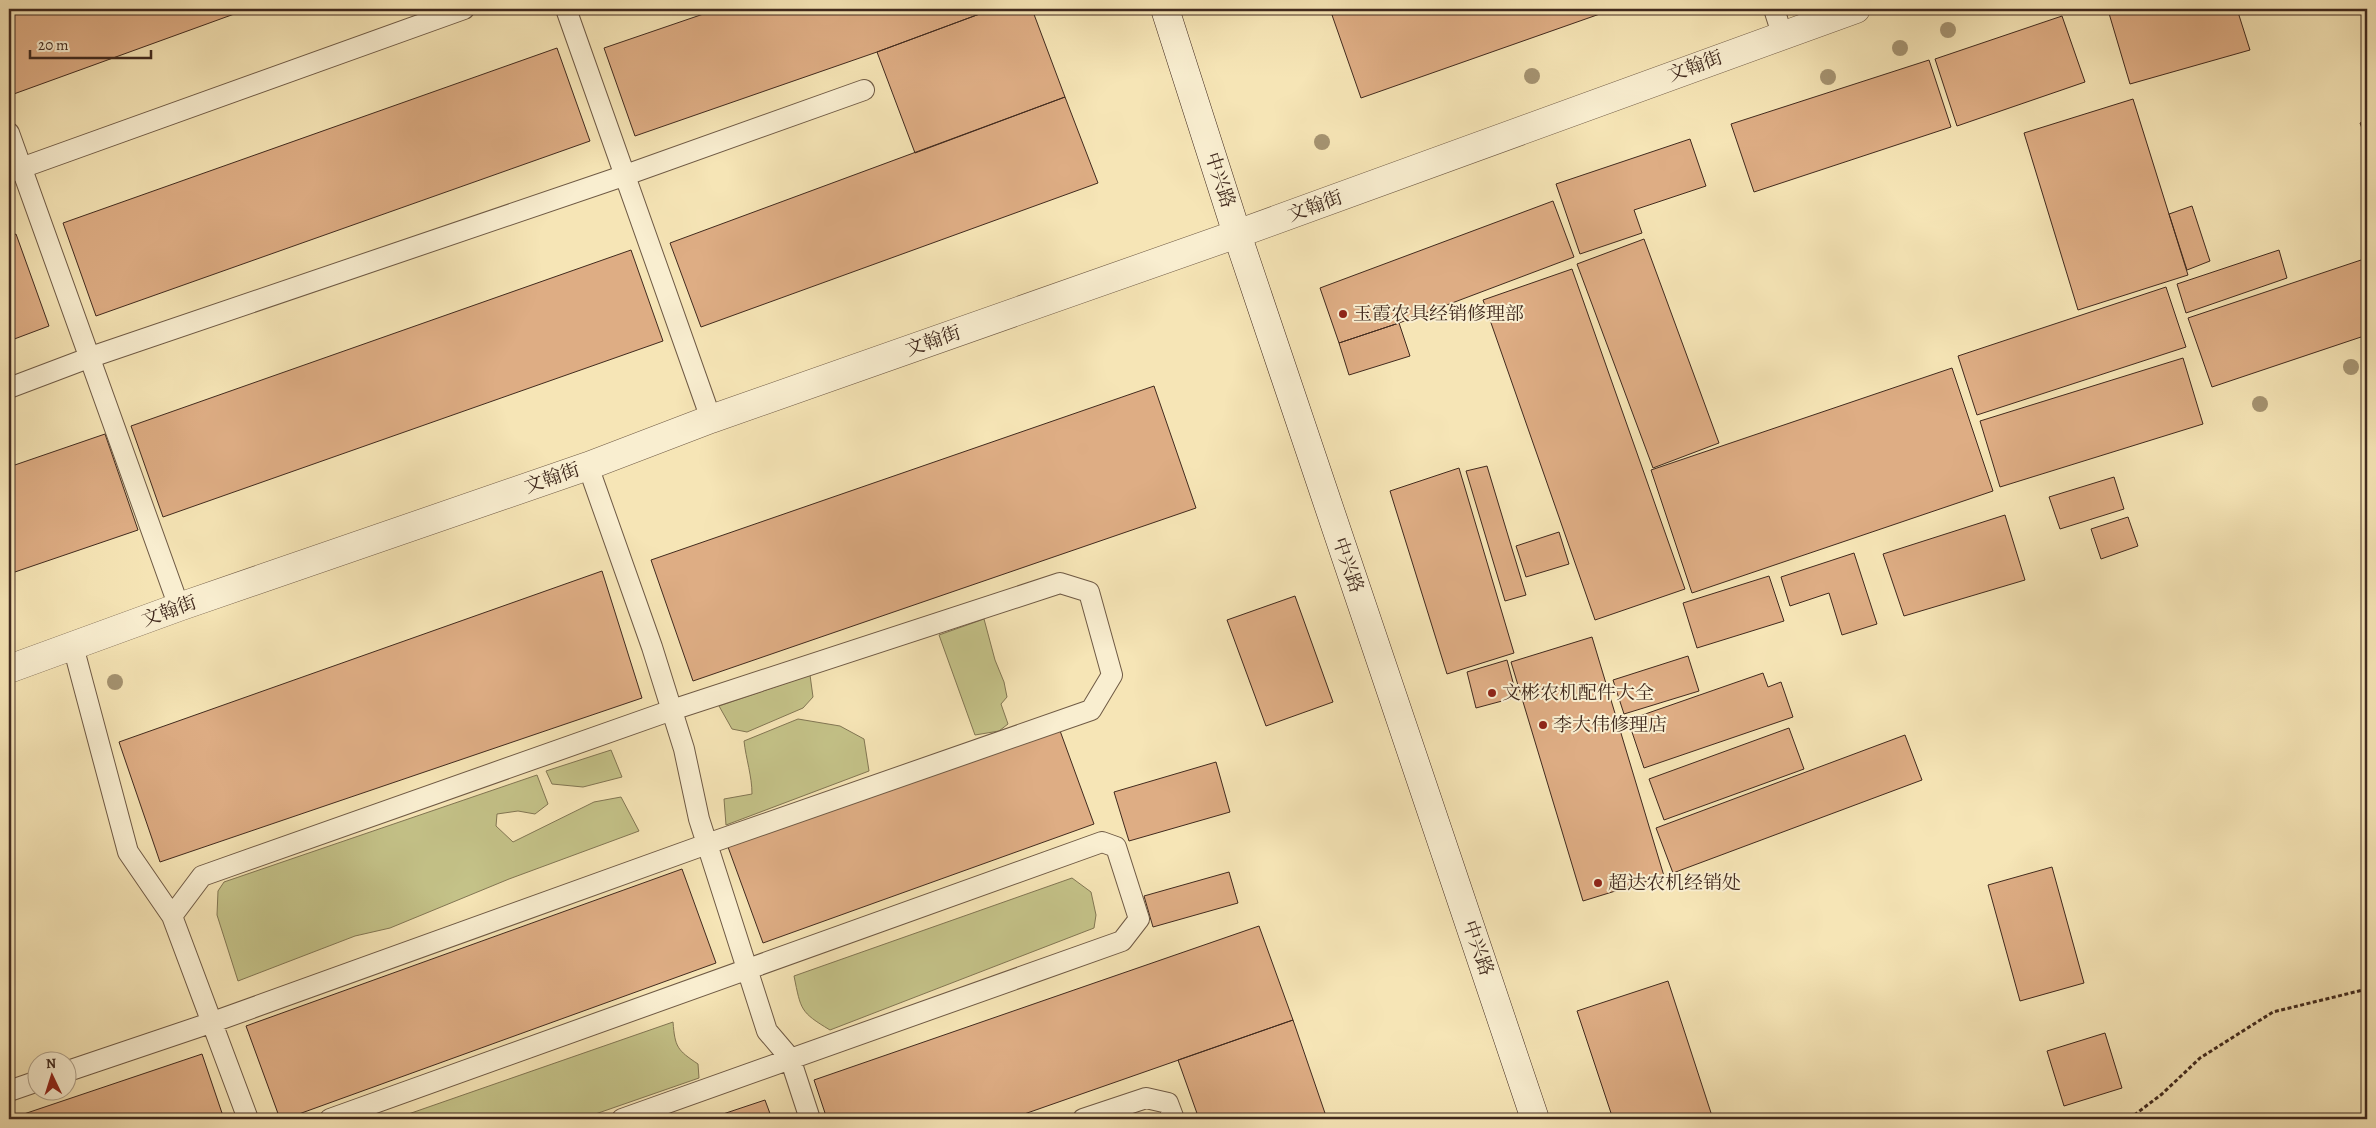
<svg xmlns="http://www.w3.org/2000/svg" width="2376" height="1128" font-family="Alegreya,'Noto Serif SC',serif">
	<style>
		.green { fill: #c4c288; stroke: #827653 }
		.building { fill: #dead84; stroke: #412a1e }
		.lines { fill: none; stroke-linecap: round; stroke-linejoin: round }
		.service-casing { stroke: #6e5944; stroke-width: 22 }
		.minor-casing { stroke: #6e5944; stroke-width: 29 }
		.secondary-casing { stroke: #412a1e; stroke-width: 29 }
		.path { stroke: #412a1e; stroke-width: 3; stroke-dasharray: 4 2.5; stroke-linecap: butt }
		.service { stroke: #f9eed0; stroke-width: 20 }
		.minor { stroke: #f9eed0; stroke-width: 28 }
		.secondary { stroke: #f9eed0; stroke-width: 28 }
		.tree { fill: #a59371 }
		.poi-dot { fill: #8f2418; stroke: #f9eed0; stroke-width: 2 }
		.labels { text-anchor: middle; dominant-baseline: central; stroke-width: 4; stroke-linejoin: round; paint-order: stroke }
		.street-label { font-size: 19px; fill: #412a1e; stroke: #f9eed0 }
		.poi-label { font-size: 19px; fill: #412a1e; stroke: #f9eed0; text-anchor: start }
	</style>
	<rect width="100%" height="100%" fill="#f6e5b6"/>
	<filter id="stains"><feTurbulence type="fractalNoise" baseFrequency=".004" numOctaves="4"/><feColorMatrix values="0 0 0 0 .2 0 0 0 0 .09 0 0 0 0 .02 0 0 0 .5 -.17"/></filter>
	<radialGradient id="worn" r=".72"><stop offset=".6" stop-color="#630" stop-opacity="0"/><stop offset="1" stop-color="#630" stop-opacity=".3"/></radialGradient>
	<path class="green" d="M984,619L995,660L1004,682L1007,697L1001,704L1008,724L999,731L975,735L939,635Z
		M810,675L813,697L803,708L747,732L732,729L719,706Z
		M798,719L840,726L864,739L869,771L726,825L724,799L752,794C752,776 746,759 744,741Z
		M611,750L622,777L583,787L552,784L546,771Z
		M537,775L548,804L535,814L518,811L497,814L496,826L513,842L594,802L621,797L639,831L509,879L390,928L355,936L238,981L217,915L218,891L224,882Z
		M1072,878L1091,892L1096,915L1094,928L830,1030C800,1012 801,1010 794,976Z
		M673,1022C675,1047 677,1050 698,1064L699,1078L581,1119H394Z"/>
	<path class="building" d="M9,9H248L11,95L9,87Z
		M718,9H993L877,52L635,136L604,48Z
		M993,9H1032L1065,97L915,153L877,52Z
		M1330,9H1350L1332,15Z
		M1350,9H1614L1361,98L1332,15Z
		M2237,9L2250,50L2130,84L2108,10Z
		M2062,16L2085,82L1957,126L1935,59Z
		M557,48L590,141L96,316L63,223Z
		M1929,60L1951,127L1754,192L1731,124Z
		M1065,97L1098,183L701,327L670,243Z
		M2133,99L2188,275L2078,310L2024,133Z
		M2367,120V142L2360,123Z
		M1690,139L1706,186L1634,210L1642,233L1580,254L1556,184Z
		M1553,201L1574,257L1399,323L1339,343L1320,288Z
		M2192,206L2210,261L2187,270L2169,214Z
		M16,234L49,326L9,341V237Z
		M1644,239L1719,443L1653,468L1577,264Z
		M631,250L663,341L163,517L131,426Z
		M2279,250L2287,278L2186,313L2177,284Z
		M2367,258V335L2212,387L2188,318Z
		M1572,269L1685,589L1595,620L1483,300Z
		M2166,287L2186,347L1977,415L1958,356Z
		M1399,323L1410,356L1349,375L1339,343Z
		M2183,358L2203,424L2000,487L1980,421Z
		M1952,368L1993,491L1692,593L1651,470Z
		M1154,386L1196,508L693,681L651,560Z
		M105,434L138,530L9,574V467Z
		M1487,466L1526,595L1505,601L1466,471Z
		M1459,468L1514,653L1447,674L1390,491Z
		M2114,477L2124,509L2060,529L2049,497Z
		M2005,515L2025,580L1904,616L1883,554Z
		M2128,517L2138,546L2101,559L2091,529Z
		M1559,532L1569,564L1526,577L1516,546Z
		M1854,553L1877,624L1842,635L1829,593L1790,606L1781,577Z
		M602,571L642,698L160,862L119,742Z
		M1769,576L1784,621L1697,648L1683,603Z
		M1295,596L1333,702L1266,726L1227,620Z
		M1592,637L1664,876L1583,901L1511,662Z
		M1688,656L1699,691L1624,714L1613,680Z
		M1507,660L1517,697L1476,708L1467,672Z
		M1763,673L1768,687L1781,682L1793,717L1644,768L1628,720Z
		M1059,728L1094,824L763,943L728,847Z
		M1789,728L1804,769L1664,820L1649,779Z
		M1905,735L1922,780L1673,873L1656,828Z
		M1216,762L1230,812L1129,841L1114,792Z
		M2052,867L2084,983L2020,1001L1988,885Z
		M682,869L716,963L285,1119H280L246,1026Z
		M1229,872L1238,903L1153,927L1144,896Z
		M1259,926L1293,1020L1010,1119H827L814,1080Z
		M1668,981L1713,1119H1613L1577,1011Z
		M1293,1020L1327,1119H1199L1178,1060Z
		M2105,1033L2122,1088L2064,1106L2047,1051Z
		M202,1054L224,1119H9Z
		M765,1100L772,1119H708Z"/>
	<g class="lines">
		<defs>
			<path id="service" d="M566,9L711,419
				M1774,9L1782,34
				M9,133L179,607
				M10,172L464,9
				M9,388L91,357L623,176L864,90
				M588,466L652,647L684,749L699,819L767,1031L790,1058L810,1119
				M73,646L128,852L172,916L248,1119
				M68,1071L213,1022L707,844L1091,710L1112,675L1089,592L1060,583L672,710L202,876L172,916
				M9,1091L38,1081
				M330,1119L1102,842L1116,847L1139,919L1122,941L622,1119
				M1083,1119L1146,1098L1168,1103L1174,1119"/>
			<path id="minor" d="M9,669L179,607L588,466L711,419L1237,234L1856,9"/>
			<path id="secondary" d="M1165,9L1237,234L1535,1119"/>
		</defs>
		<use href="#service" class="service-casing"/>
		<use href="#minor" class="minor-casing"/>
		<use href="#secondary" class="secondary-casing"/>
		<path class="path" d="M2129,1119L2162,1094L2200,1058L2273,1012L2367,989"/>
		<use href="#service" class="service"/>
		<use href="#minor" class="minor"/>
		<use href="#secondary" class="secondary"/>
	</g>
	<g class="tree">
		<circle cx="1948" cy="30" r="8"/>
		<circle cx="1900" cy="48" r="8"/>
		<circle cx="1532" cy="76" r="8"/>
		<circle cx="1828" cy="77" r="8"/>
		<circle cx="1322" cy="142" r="8"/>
		<circle cx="2351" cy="367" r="8"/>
		<circle cx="2260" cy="404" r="8"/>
		<circle cx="115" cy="682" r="8"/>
	</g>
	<g class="poi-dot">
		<circle cx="1343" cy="314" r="5"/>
		<circle cx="1492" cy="693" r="5"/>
		<circle cx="1543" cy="725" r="5"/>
		<circle cx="1598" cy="883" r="5"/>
	</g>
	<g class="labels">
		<g class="street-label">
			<text transform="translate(1695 66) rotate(-20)">文翰街</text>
			<text transform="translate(1220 180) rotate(72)">中兴路</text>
			<text transform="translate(1315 206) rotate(-20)">文翰街</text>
			<text transform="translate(933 341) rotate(-19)">文翰街</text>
			<text transform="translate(552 478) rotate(-19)">文翰街</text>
			<text transform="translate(1348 565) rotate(71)">中兴路</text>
			<text transform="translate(169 611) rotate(-20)">文翰街</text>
			<text transform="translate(1478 948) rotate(71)">中兴路</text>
		</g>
		<g class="poi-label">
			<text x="1353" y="314">玉霞农具经销修理部</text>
			<text x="1502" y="693">文彬农机配件大全</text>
			<text x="1553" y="725">李大伟修理店</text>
			<text x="1608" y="883">超达农机经销处</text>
		</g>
	</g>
	<rect width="2376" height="1128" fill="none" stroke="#f6e5b6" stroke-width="30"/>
	<rect x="10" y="10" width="2356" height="1108" fill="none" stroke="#412a1e" stroke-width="2.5"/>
	<rect x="15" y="15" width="2346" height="1098" fill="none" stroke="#412a1e"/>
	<g transform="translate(52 1076) rotate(356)"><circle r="24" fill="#f9eed0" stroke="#afa089"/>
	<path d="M0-4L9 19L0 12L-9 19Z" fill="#8f2418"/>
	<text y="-8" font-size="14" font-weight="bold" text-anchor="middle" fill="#412a1e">N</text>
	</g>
	<path d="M30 50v8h121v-8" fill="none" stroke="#412a1e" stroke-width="2.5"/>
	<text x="38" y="50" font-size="15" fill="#412a1e" stroke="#f9eed0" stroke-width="4" paint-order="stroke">20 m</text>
	<rect width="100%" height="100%" filter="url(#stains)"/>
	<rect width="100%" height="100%" fill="url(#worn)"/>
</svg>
